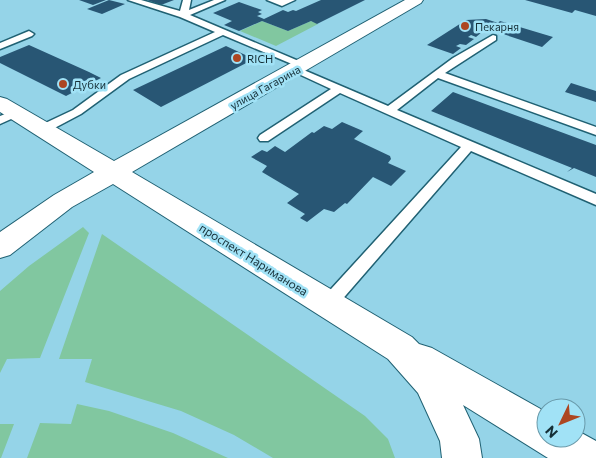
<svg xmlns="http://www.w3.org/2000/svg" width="596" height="458" font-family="Commissioner,sans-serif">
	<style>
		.green { fill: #81c7a0 }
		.building { fill: #285674 }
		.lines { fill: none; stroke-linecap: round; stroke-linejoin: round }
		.lane-casing { stroke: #206173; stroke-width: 3 }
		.secondary-casing { stroke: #206173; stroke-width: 2 }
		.lane { fill: #fff; fill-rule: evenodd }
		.secondary { fill: #fff; fill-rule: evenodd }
		.poi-dot { fill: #ad4621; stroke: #a1e2f6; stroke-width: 2 }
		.labels { text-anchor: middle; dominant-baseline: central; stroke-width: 5; stroke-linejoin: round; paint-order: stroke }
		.far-poi-label { font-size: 11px; fill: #152f37; stroke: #a1e2f6; text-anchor: start }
		.far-street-label { font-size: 11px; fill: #152f37; stroke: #a1e2f6 }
		.street-label { font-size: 12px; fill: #152f37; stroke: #a1e2f6 }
	</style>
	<rect width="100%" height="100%" fill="#95d4e8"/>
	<path class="green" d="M262,21L288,31L311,21L318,24L276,46L240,31Z
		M83,227L89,233L40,358L7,359L0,373V291L29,266Z
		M102,234L365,416L388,439L395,458H273L234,435L181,411L85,382L92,359H59Z
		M77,404L109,411L173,433L228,458H27L40,423L71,424Z
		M0,424H14L1,458H0Z"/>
	<path class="building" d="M79,0H106L93,5Z
		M109,0L125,4L102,14L87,9Z
		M147,0H174L161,5Z
		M321,0H365L317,24L311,21L288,31L262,21L239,31L224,25L232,21L213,13L239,2L262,10L258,12L262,14L257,16L264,19L283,10L288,12L293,10L296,11Z
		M525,0H596V16L575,10L572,13Z
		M486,19L498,23L500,21L553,37L542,47L482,27L477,30L482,32L476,37L471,35L468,37L474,39L466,45L460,44L456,46L461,48L453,54L427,45L466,20Z
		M29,45L89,72L101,78L66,96L0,63V57Z
		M226,46L254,59L161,107L133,90Z
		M571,83L596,91V102L565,92Z
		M453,92L596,145V177L574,168L567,172L572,168L431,111Z
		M342,122L363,131L354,139L390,156L391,159L388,163L406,171L391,186L373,177L347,204L345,203L334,212L324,209L307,222L300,218L305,214L287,203L299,194L262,172L267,166L251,157L262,150L267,152L275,146L285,152L312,132L314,133L324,126L332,129Z"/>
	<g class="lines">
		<defs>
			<path id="lane" d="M128,0H141L180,11L183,0H191L189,10L214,0H225L190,15L308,65L303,68L299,67L223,35L129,79L81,114L47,132H39L37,129L39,126L73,110L121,75L215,32L180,17Z
				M267,0H295L282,6Z
				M29,31L34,34L32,36L0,49V43Z
				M493,35L496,36V40L445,73L596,127V135L438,78L397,110L596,194V205L471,151L333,310L327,312L321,310L318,305L321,300L461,147L340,93L268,141H260L258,138L260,135L331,89L290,70L291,68H299L388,106L453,58Z
				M16,110L20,111L22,113L20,115L0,124V116Z"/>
			<path id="secondary" d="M405,0H423L421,3L132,172L412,337L419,344L432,348L546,412V438H576V430L596,441V458H548L463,405L479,439L482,458H442L440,441L418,393L388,359L113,184L72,207L10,255L0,258V232L54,195L94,172L0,112V97L7,99L114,161Z"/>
		</defs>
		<use href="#lane" class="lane-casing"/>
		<use href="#secondary" class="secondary-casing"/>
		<use href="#lane" class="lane"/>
		<use href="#secondary" class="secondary"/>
	</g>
	<g class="poi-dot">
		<circle cx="465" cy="26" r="5"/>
		<circle cx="237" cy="58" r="5"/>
		<circle cx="63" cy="84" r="5"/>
	</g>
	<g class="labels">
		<g class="far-poi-label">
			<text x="475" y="26">Пекарня</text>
			<text x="247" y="58">RICH</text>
			<text x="73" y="84">Дубки</text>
		</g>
		<g class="far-street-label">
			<text transform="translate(265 87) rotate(-29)">улица Гагарина</text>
		</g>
		<g class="street-label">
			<text transform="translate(254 259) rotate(32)">проспект Нариманова</text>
		</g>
	</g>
	<g transform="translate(561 423) rotate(227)"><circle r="24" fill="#a1e2f6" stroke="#699aaa"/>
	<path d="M0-4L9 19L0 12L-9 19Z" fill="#ad4621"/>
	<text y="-8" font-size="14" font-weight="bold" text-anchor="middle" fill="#152f37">N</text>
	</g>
</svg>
